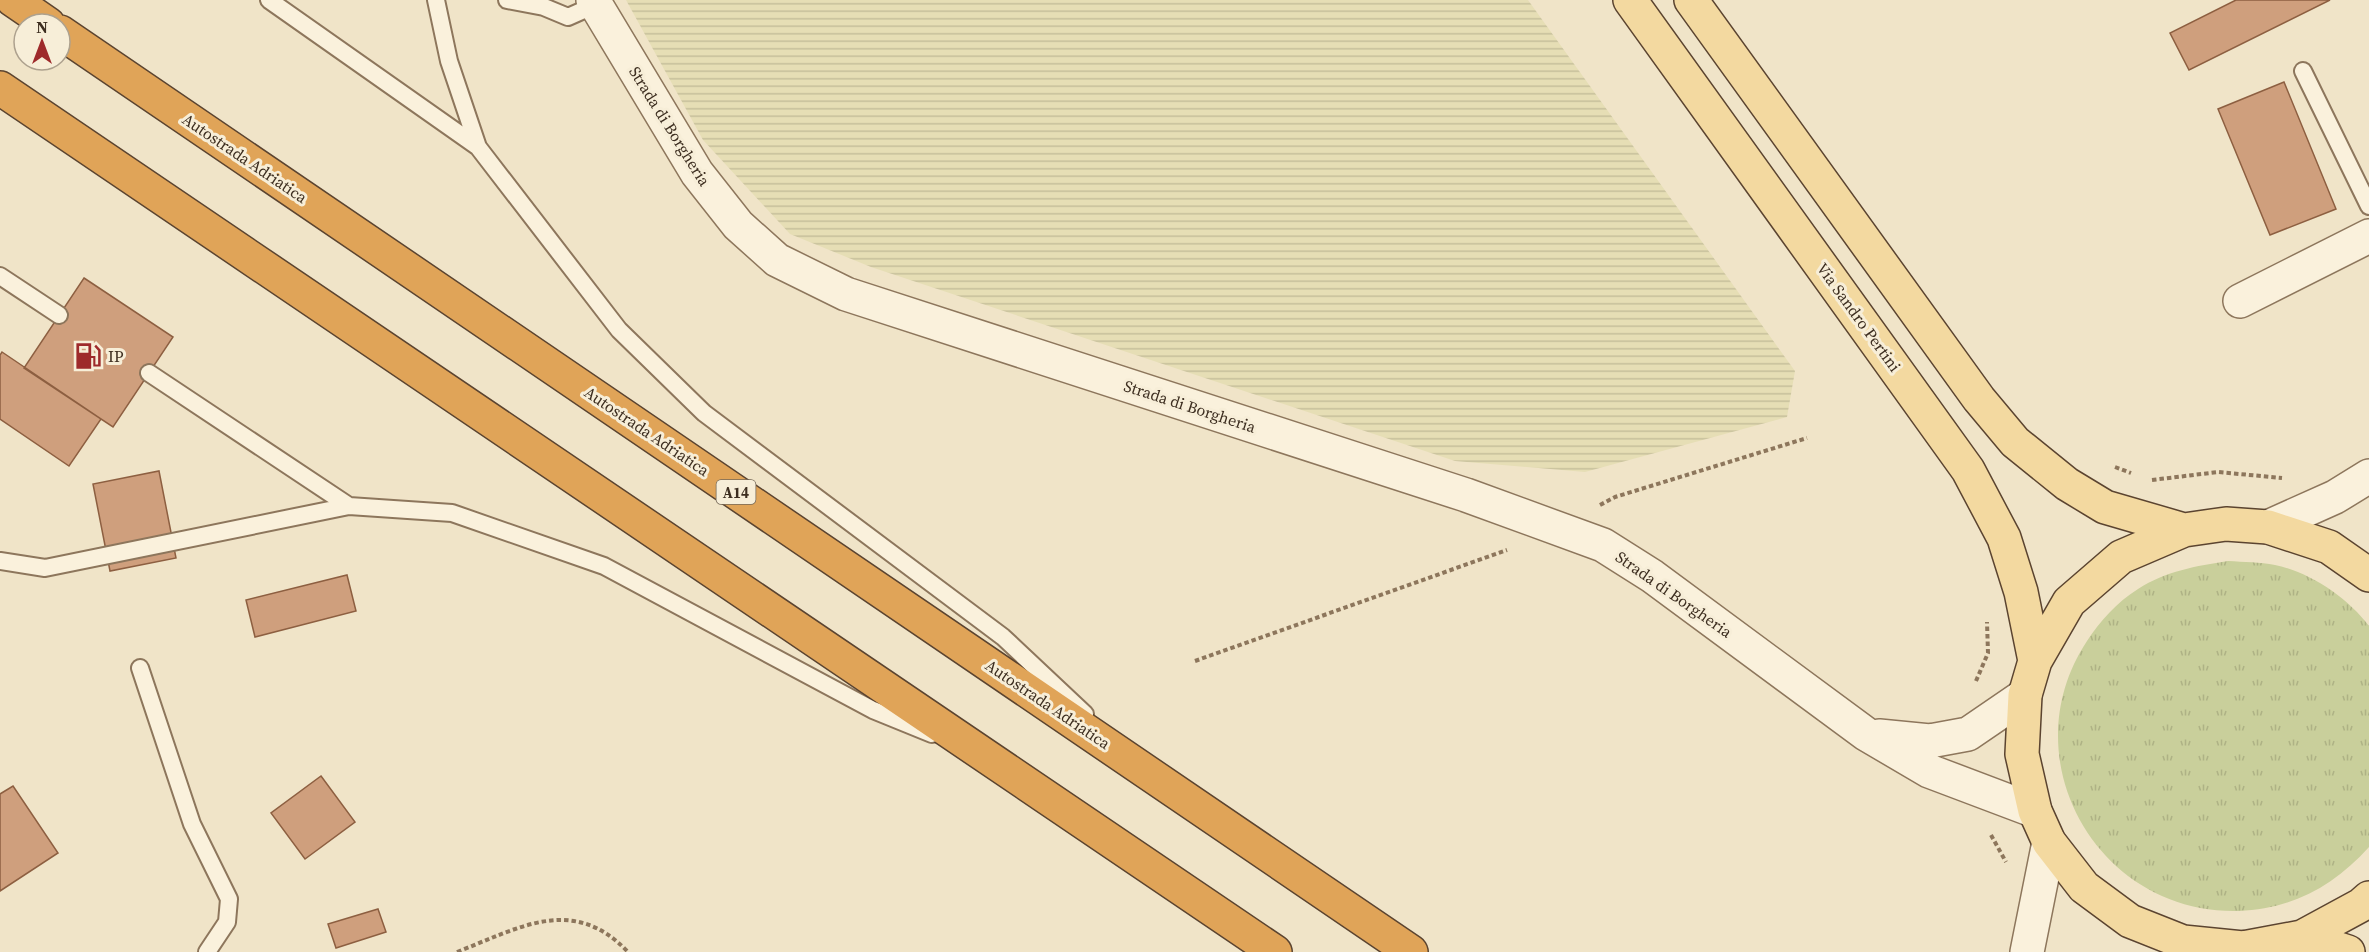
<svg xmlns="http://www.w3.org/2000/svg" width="2369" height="952" font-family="'Source Serif 4',serif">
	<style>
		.farmland { fill: url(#farmland-rules) }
		.grass { fill: url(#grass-tufts) }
		.building { fill: #cf9f7d; stroke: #8d5f41; stroke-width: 1.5 }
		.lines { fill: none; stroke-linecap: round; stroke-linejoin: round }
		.service-casing { stroke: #8d765c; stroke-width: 20 }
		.minor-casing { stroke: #8d765c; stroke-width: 36 }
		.tertiary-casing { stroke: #8d765c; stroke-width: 36 }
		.primary-casing { stroke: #5b4430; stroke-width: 36 }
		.motorway-casing { stroke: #5b4430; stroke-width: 36 }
		.path { stroke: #8d765c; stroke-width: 4; stroke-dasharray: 4.5 3; stroke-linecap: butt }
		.service { stroke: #faf1dc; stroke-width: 16 }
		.minor { stroke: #faf1dc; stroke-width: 33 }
		.tertiary { stroke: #faf1dc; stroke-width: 33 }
		.primary { stroke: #f3d9a0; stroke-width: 33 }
		.motorway { stroke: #e0a458; stroke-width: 33 }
		.labels { text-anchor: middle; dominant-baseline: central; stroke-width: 6; stroke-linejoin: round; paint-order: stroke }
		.shield { fill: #f7eed8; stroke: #756857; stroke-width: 1.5 }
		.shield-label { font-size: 15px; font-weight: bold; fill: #3d2e20 }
		.street-label { font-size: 16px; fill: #3d2e20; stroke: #f7eed8 }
		.poi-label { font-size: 16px; fill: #3d2e20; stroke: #f7eed8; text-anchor: start }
	</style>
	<defs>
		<pattern id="farmland-rules" width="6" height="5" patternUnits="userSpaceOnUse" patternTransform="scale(1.5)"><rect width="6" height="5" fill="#e6deb5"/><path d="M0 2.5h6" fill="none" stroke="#c6bf9b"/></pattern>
		<pattern id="grass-tufts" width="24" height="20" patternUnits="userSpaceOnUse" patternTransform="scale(1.5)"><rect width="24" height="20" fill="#c9cf9b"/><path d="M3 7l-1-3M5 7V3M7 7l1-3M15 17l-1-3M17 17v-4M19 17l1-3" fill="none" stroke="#aeb285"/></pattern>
	</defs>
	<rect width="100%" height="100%" fill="#f0e4c8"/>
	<path class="farmland" d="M626,0H1528L1795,371L1787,417L1585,472L1455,461L871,267L790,234L703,140Z"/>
	<path class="grass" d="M2228,561C2244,562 2260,562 2275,565C2310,572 2348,598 2369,626V847C2334,886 2292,909 2239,911C2098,915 2009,759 2087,641C2100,621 2117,602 2138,589C2166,571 2196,566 2228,561Z"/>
	<path class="building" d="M2236,0H2330L2189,70L2170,33Z
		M2284,82L2336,209L2270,235L2218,109Z
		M84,278L173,337L113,427L24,368Z
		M2,352L101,419L69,466L0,419V355Z
		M159,471L176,558L110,571L93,484Z
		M347,575L356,611L255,637L246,600Z
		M321,776L355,822L305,859L271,813Z
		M13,786L58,853L0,891V794Z
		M378,909L386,932L336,948L328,924Z"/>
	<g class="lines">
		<defs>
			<path id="service" d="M269,0L478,147L619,330L704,413L1003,637L1085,714
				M436,0L449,61L478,147
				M507,0L544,7L568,17L595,5
				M2303,71L2369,206
				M0,276L59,315
				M149,373L349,506
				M0,561L45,568L349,506L452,513L604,566L873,710L932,734
				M140,668L192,824L229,899L227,922L207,952"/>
			<path id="minor" d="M593,0L697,173L738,225L777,260L846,294L1466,495L1603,545L1652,576L1866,734L1929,771L2035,811
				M2240,301L2369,236
				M1879,736L1930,741L1968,734L2025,695
				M2027,952L2049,842"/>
			<path id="tertiary" d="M2268,527L2335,497L2369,476"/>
			<path id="primary" d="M1630,0L1968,470L2004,538L2021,592L2035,661
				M1691,0L1979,399L2015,442L2067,484L2105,507L2184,530
				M2369,575L2329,547L2268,527L2226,524L2184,530L2121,557L2069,602L2035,661L2025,695L2022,754L2035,811L2049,842L2084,887L2130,921L2183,942L2243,948L2302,937L2361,905L2369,898
				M2302,937L2348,952"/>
			<path id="motorway" d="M13,0L48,24
				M60,32L1411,952
				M0,88L1275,952"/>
		</defs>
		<use href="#service" class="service-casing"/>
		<use href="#minor" class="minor-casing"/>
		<use href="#tertiary" class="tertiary-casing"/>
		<use href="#primary" class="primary-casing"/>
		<use href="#motorway" class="motorway-casing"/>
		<path class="path" d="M2115,467L2131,473
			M2152,480L2218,472L2282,478
			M1600,505L1615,497L1807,438
			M1195,661L1507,550
			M1976,681L1988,653L1987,622
			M1991,835L2006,862
			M457,952C519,928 573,894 628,952"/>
		<use href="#service" class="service"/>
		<use href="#minor" class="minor"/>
		<use href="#tertiary" class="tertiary"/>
		<use href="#primary" class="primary"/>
		<use href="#motorway" class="motorway"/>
	</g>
	<defs>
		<symbol id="fuel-bare" viewBox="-9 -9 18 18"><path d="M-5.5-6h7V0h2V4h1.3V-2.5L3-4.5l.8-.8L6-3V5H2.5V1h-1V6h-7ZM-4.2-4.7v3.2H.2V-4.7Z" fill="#9e2a2b" stroke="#f7eed8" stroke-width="2.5" paint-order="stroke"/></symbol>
	</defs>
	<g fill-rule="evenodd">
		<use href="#fuel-bare" x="69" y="337" width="38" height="38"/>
	</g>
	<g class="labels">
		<rect class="shield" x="716.5" y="480" width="39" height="24" rx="4.5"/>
		<g class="shield-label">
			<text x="736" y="492">A14</text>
		</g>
		<g class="street-label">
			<text transform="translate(670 126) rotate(58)">Strada di Borgheria</text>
			<text transform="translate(245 158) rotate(34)">Autostrada Adriatica</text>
			<text transform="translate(1859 317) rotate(54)">Via Sandro Pertini</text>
			<text transform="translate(1190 406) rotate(18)">Strada di Borgheria</text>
			<text transform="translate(647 431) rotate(34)">Autostrada Adriatica</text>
			<text transform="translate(1674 594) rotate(35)">Strada di Borgheria</text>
			<text transform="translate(1048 704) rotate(34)">Autostrada Adriatica</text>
		</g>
		<g class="poi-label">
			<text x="108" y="356">IP</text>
		</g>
	</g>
	<g transform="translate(42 42)"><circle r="28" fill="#f7eed8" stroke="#ada18e" stroke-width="1.5"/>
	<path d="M0-4.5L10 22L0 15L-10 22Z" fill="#9e2a2b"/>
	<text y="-9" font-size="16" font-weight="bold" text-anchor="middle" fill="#3d2e20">N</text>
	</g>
</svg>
